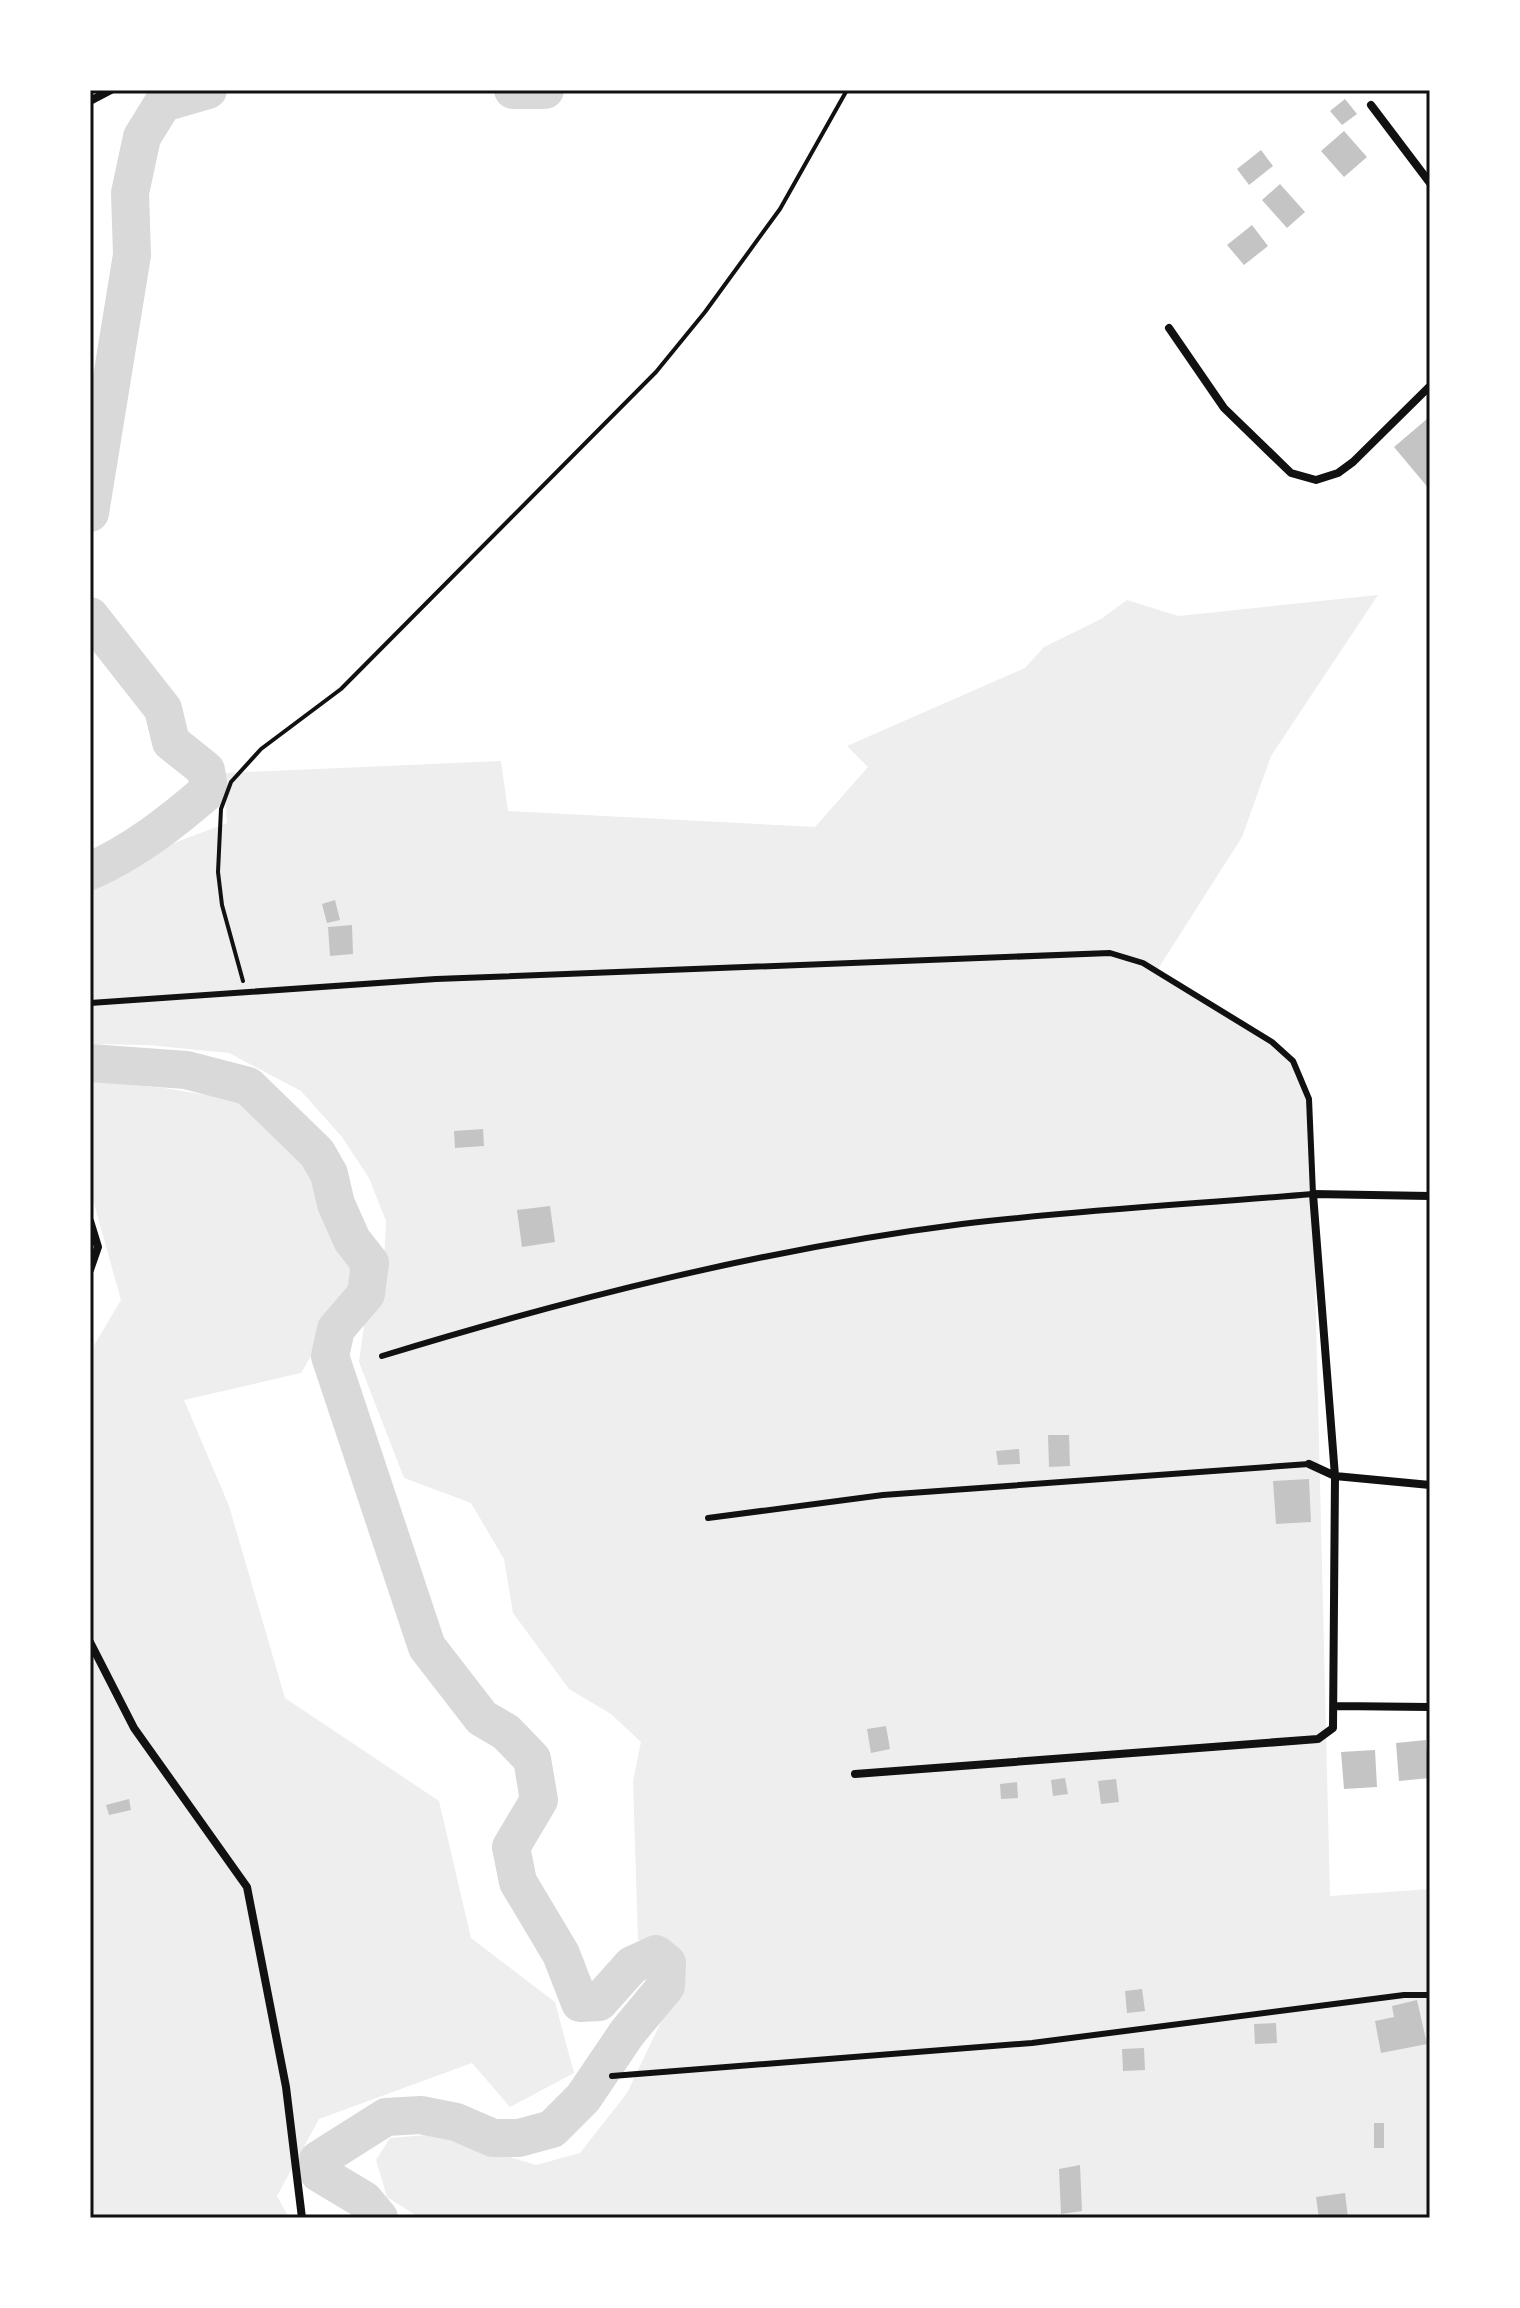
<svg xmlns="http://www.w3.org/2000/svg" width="1520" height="2308" font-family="'IBM Plex Serif',serif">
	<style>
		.green { fill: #eee }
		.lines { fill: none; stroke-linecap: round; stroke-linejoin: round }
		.river { stroke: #d9d9d9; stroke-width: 38 }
		.building { fill: #c4c4c4 }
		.path { stroke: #111; stroke-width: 4 }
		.service { stroke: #111; stroke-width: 6 }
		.minor { stroke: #111; stroke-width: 8 }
		.neatline { fill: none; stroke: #111; stroke-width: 3 }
	</style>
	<rect width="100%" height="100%" fill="#fff"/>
	<path class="green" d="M1378,595L1271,756L1242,837L1156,972L1285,1051L1304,1078L1313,1194L1330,1896L1430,1889V2218H420L387,2197L376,2160L390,2138L438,2134L536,2165L580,2153L627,2093L659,2026L681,1976L674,1947L638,1940L633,1781L641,1742L611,1714L569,1689L513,1613L504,1559L471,1503L404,1478L359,1362L364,1326L383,1280L386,1221L369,1178L342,1137L301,1091L229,1053L148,1045L90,1044V875L227,823L224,773L501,761L508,811L815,827L868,767L847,746L1025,668L1044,647L1101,619L1127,600L1178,616Z
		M90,1081L164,1088L249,1102L319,1181L357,1279L301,1373L184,1400L229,1506L285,1698L439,1801L471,1938L555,2002L574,2073L510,2107L472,2063L319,2119L277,2196L289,2218H90V1352L121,1300L90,1189Z"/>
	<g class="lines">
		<path class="river" d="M513,90H545
			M90,513L132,255L130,193L142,137L163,103L208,90
			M90,616L163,709L171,742L206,770L209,790C173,821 134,852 90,871
			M90,1063L186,1070L248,1086L317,1153L329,1174L336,1204L352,1240L370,1263L366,1294L336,1329L330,1356L427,1647L482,1718L506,1732L532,1759L539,1800L511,1847L518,1882L561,1954L580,2003L599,2002L632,1965L656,1954L667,1963L666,1986L627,2033L583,2098L552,2129L519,2138H493L456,2122L421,2115L386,2117L318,2160L319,2173L364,2200L379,2218"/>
	</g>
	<path class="building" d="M1345,99L1357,114L1342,125L1330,111Z
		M1344,131L1367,157L1344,177L1321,151Z
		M1261,150L1273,166L1249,185L1237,169Z
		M1280,184L1305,212L1287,228L1262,200Z
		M1252,225L1268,246L1244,265L1227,245Z
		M1427,419L1430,423V490L1394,447Z
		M335,900L340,920L327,923L322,904Z
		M352,925L353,954L330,956L328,927Z
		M483,1129L484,1146L455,1148L454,1131Z
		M550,1206L555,1242L522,1247L517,1210Z
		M1048,1435H1069L1070,1466L1049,1467Z
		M1019,1449L1020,1464L998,1465L996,1451Z
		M1309,1479L1311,1522L1276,1524L1273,1481Z
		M886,1726L890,1749L871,1753L867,1729Z
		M1426,1740L1429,1778L1399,1781L1396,1743Z
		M1375,1750L1377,1787L1344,1789L1341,1752Z
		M1065,1778L1068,1794L1053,1796L1051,1780Z
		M1116,1779L1119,1802L1101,1804L1098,1781Z
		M1017,1782L1018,1798L1001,1799L1000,1784Z
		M129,1799L131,1810L109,1815L106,1805Z
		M1142,1989L1145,2011L1127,2013L1125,1991Z
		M1417,2000L1427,2044L1381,2053L1375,2021L1394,2017L1392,2006Z
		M1276,2023L1277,2043L1255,2044L1254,2024Z
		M1144,2048L1145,2070L1123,2071L1122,2049Z
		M1374,2123H1384V2148H1374Z
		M1080,2165L1082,2211L1061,2214L1059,2169Z
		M1345,2193L1348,2218H1319L1316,2197Z"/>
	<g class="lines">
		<path class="path" d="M243,981L222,905L218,872L221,809L231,782L261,749L341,689L656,372L705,312L780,209L847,90"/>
		<path class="service" d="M90,1003L436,979L1110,953L1143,963L1272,1042L1293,1061L1309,1099L1313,1194C1196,1204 1078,1210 962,1224C765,1249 572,1298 382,1356
			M708,1518L883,1495L1309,1464
			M612,2076L1032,2043L1404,1995H1430"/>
		<path class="minor" d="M90,101L111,90
			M1371,105L1430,183
			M1169,328L1224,408L1291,473L1316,480L1338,473L1353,462L1430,386
			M90,1221L98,1247L90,1270
			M1309,1464L1335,1476L1430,1485
			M90,1642L134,1728L247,1887L286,2087L302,2218
			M1335,1706L1430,1707
			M855,1774L1318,1739L1333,1728L1335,1476L1313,1194L1430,1196"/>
	</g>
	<rect width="1520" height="2308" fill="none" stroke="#ffffff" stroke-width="184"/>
	<rect x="92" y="92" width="1336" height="2124" class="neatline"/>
</svg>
